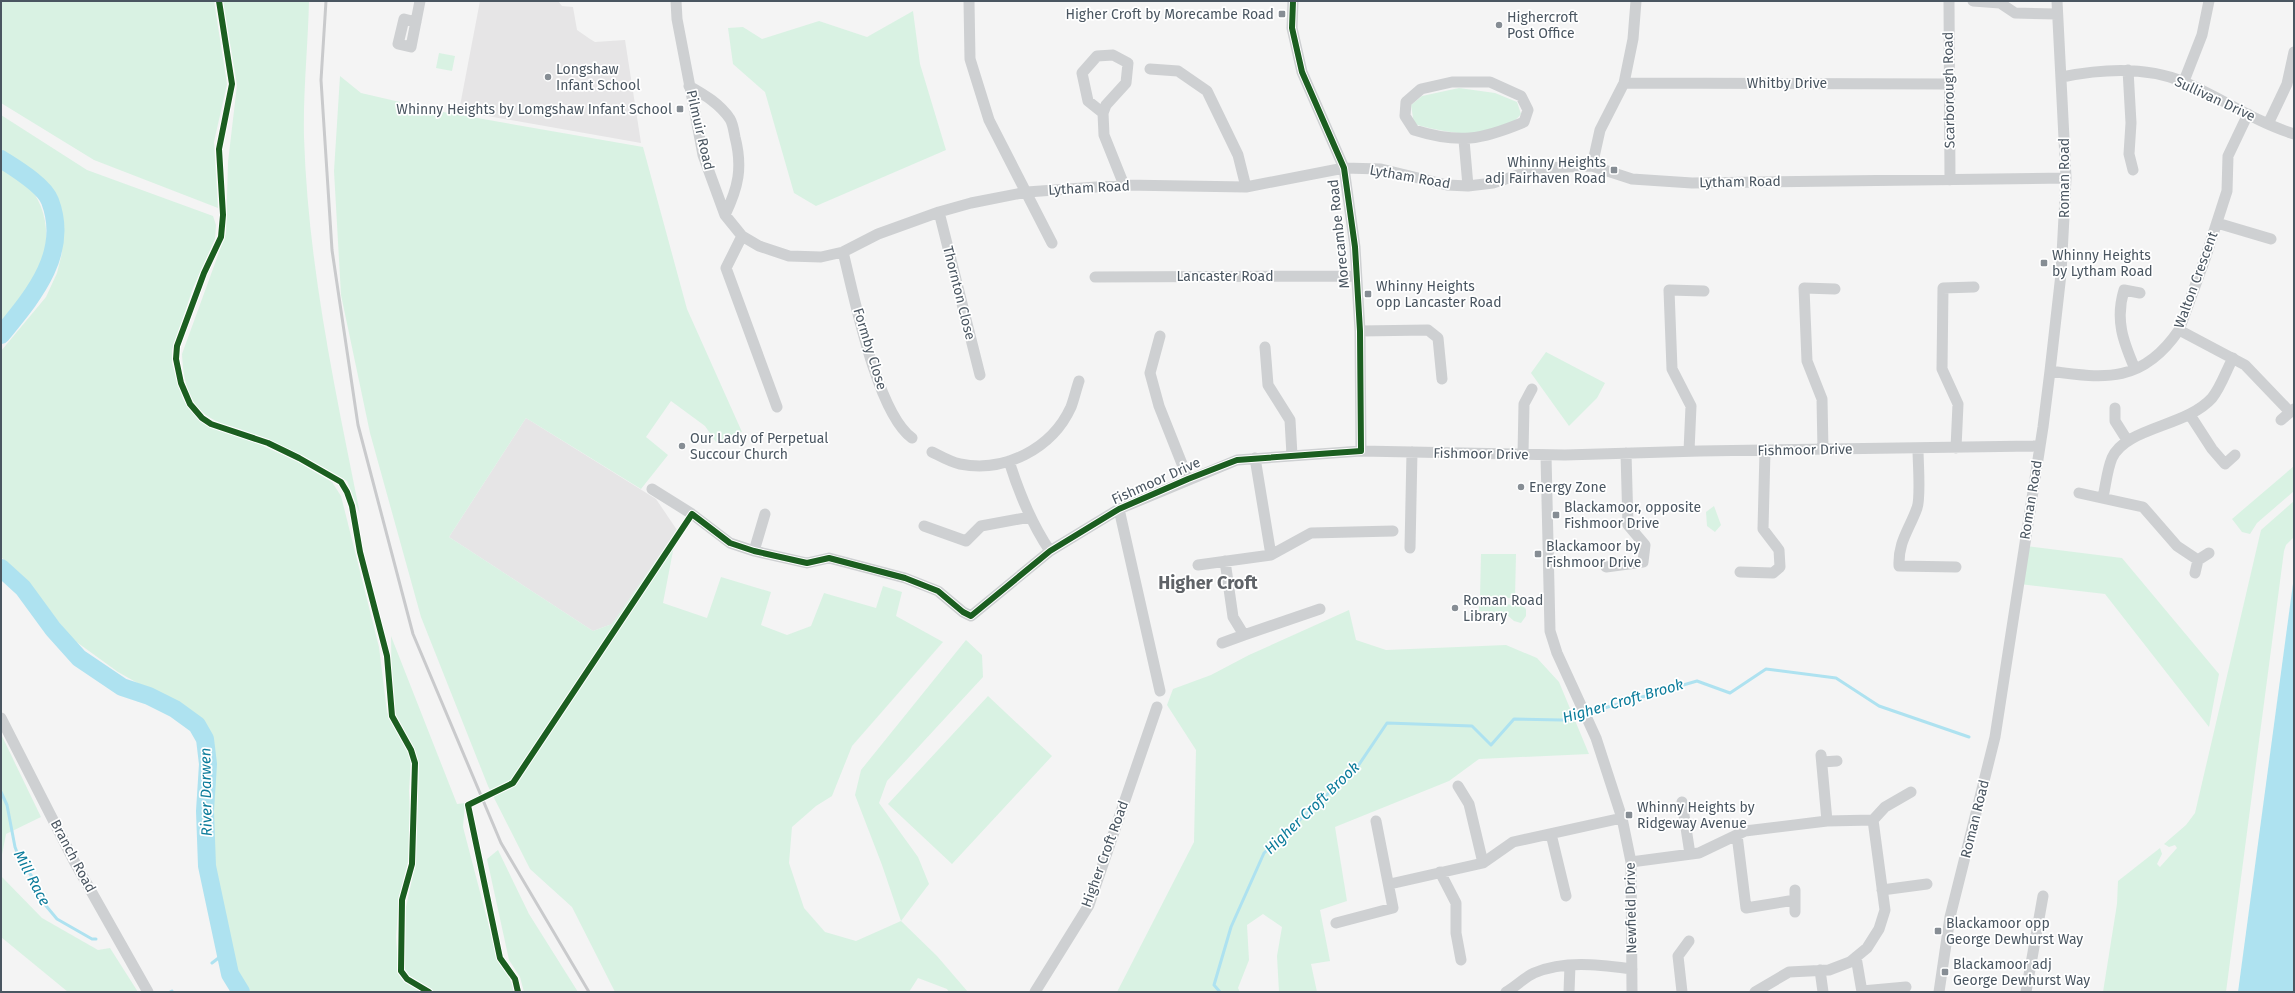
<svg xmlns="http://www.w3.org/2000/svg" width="2295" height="993" font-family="'Fira Sans',sans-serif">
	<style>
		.education { fill: #e6e5e6 }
		.green { fill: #d9f2e3 }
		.water { fill: #aee2f0 }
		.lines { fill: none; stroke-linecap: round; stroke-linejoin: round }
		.stream { stroke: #aee2f0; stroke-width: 3 }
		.river { stroke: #aee2f0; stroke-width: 18 }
		.minor { stroke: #ced0d2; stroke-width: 11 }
		.rail { stroke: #c9cacc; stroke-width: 3 }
		.cycleway-casing { stroke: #fff; stroke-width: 8 }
		.cycleway { stroke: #1b5e20; stroke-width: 6 }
		.poi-dot { fill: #868d94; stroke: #fff; stroke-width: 1.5 }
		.labels { text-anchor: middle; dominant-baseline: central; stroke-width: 3.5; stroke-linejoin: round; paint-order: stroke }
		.poi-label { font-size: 14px; fill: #4a5661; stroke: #fff; text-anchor: start }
		.street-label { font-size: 14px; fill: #4a5661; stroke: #fff }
		.water-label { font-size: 15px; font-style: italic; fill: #0c7c9b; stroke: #fff }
		.district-label { font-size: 18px; font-weight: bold; fill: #5f6368; stroke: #fff }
	</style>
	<rect width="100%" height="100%" fill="#f4f4f4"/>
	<path class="education" d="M480,1H558L562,6L573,7L577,30L590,39L595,42L625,40L641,143L459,111Z
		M526,418L656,499L677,530L612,624L593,631L449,537Z"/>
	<path class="green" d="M1,1H214L227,84L214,142L218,208L94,160L1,103Z
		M223,1H309C308,46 303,92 304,137C308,265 335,389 360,514L347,481C315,463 282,445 248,432C234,426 219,425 206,415C187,401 183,376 182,354L226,233L228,162L237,85Z
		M913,11L920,64L946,150L816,206L794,193L765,92L733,64L728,28L743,27L762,39L819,21L867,37Z
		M439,53L455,56L452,71L436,68Z
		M340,76L361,93L443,112L643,147L687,309L742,432L716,442L705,426L671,401L646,437L668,455L641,489L526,418L449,537L593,631L612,624L677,530L663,603L707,618L721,577L771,592L761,625L787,635L811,626L824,593L876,608L883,586L902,592L896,616L943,642L852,746L832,796L816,806L792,827L789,863L804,908L825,932L856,941L901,921L882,865L855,795L861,770L966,640L982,655L983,677L887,781L879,803L918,857L929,884L901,921L937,956L968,992H949L947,989L918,978L909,992H615L572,907L530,869L488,786L421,617L370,433L341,295L334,171Z
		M1459,88L1495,93L1517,102L1521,114C1498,144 1446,133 1414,124L1411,105L1422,96Z
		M1,115L87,170L213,216L216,225L215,239L193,288L172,350V363L183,399L192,412L205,424L259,444L300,463L332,482L341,496L379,647L387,712L409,751L411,760L409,791L411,835L408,862L399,898L396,937L398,966L400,976L405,982L423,992H244L239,981L211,863L213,772L210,743L201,726L187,711L118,672L71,638L25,578L1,557V351L46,297L57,273L62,253V231L56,199L34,173L20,161L4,153L1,148Z
		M1,165C8,170 17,175 24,181C54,211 51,255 31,289C22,303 11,315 1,328Z
		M1546,352L1605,383L1597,398L1569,426L1531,373Z
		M2294,466V491L2257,523L2250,534L2242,532L2232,519Z
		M2294,501V537L2286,545L2284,551L2226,992H2103L2117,904L2118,881L2160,848L2162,854L2157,864L2160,867L2177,848L2175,845L2169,847L2164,844L2186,825L2195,813L2261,530Z
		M1714,506L1721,525L1715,532L1707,526L1706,512Z
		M2026,546L2122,558L2219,674L2209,727L2105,594L2020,584Z
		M1481,554H1516L1515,598H1480Z
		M1479,603L1522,605L1526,609V616L1521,623L1514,621L1506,614L1479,611Z
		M1349,610L1356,640L1386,650L1506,645L1537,658L1559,682L1589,754L1479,759L1449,781L1335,827L1347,901L1320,910L1330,961L1311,964L1317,992H1279L1277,956L1282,927L1263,914L1247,925L1249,960L1238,988L1240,992H1117L1194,842L1196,750L1167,705L1173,689L1211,675L1249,655Z
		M391,636L457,804L465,803L463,827L497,957L507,971L515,992H435L405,973L403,955L405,912L415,865L418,762C416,743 400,733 395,716C389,691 392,661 391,636Z
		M988,696L1052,756L952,864L888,804Z
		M1,734L41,817L6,834L1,860Z
		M498,850L529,914L578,992H524L520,977L509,960L487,859Z
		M1,876L42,918L98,950L110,948L138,992H68L1,937Z"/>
	<path class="water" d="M2294,576V992H2238Z"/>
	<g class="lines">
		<path class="stream" d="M1587,713L1697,681L1730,693L1766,669L1836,678L1879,706L1969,737
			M1,792L7,805L15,847L20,860L33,878L42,901L57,919L92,939H96
			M212,963L225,953
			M170,992L172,991
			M1220,992L1214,985L1231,927L1264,853L1358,766L1387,723L1472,726L1491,745L1514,719L1562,720L1582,715"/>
		<path class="river" d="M1,159C15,168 44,185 50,201C70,254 32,297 1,335
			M1,568L23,588L53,629L79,658L122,687L149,696L175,709L197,725L205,739L208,764L205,811L207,866L230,974L241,992"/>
		<path class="minor" d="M676,1L677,19L703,155L725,215L742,236L759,246L789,256L821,257L843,252L878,234L939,212L971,203L1027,192L1124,185L1246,187L1344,168L1381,169L1447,185L1468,186L1493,183L1540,168L1592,166L1632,179L1692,183L2066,178
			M969,1L970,59L989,120L1052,243
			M1293,1L1292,28L1302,72L1344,168L1355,247L1360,331L1361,451
			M1949,1L1950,180
			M1973,1L2000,3L2015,13L2057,14
			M416,22L404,19L398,44L411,47L420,1
			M1150,69L1178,71L1207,91L1238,155L1246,187
			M2128,70L2131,123L2129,154L2133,170
			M2062,77C2101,69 2146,66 2184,82C2222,98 2255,122 2294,134
			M2184,81L2202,35L2209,1
			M1452,82H1490L1521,96L1528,110L1524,122C1481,140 1459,144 1414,130L1405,116L1406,102L1421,89Z
			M1624,83L1949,84
			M689,86C705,95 720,104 730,119C733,124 734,132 735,137C743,168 738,188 725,215
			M1103,113L1088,101L1082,73L1097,56L1113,55L1128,63L1126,83L1106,105L1103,113L1104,135L1124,185
			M2268,124L2287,84L2294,52
			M1464,140L1468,186
			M1592,166L1600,130L1624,83L1633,39L1636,1
			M939,212L980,375
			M2217,223L2271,239
			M742,236L726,268L777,407
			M843,252C854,296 877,413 912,438
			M1095,277L1356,276
			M2179,330L2245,365L2290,412
			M1360,331L1428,330L1438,338L1442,379
			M1160,336L1150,373L1159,406L1188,479
			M1265,347L1268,385L1290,420L1292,455
			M2135,369C2123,341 2115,320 2124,290L2140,293
			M2050,371C2106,379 2143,383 2179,330L2206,256L2227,191L2228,156L2248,114
			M2115,408V421L2127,440
			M2190,415L2212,449L2225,464L2235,455
			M2281,420L2294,409
			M1956,448L1958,404L1942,369L1943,288L1974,287
			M1918,449C1918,463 1921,498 1917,508C1909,530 1898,542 1899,566L1956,567
			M1823,450L1822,399L1807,361L1804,288L1835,289
			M1689,451L1691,406L1672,369L1669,290L1704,291
			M932,452C940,456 950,462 960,464C1004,473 1052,449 1071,407C1074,399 1076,390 1079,381
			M1523,454L1524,404L1532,389
			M1546,455L1550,631L1557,653L1596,738L1622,818L1631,862L1632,992
			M1009,461C1019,493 1031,523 1050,551
			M652,489L692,514L730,543L754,551L807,563L829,558L905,578L938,591L963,612L971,616L1050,551L1119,509L1237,460L1361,451L1565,455L1700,451L2039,446
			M2079,493L2143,507L2177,546L2198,560
			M2103,497C2106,484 2107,470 2112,458C2126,427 2186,427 2212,398C2221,387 2226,371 2233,358
			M1119,509L1160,691
			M924,526L966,541L981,526L1030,517
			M1410,548L1412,452
			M754,551L765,514
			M1271,555L1311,533L1393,531
			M1198,565L1271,555L1255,458
			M1606,567L1643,562L1645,545L1628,525L1626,453
			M1740,572L1773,573L1780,567L1779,550L1763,529L1765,451
			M2195,573L2198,560L2209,553
			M1244,635L1320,609
			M1222,643L1244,635L1233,617L1225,561
			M1,718L74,861L148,992
			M1821,755L1827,821
			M1822,762L1837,761
			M1458,786L1469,804L1483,863
			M1682,802L1690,854
			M1873,820L1885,807L1911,792
			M1551,834L1566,896
			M1737,835L1746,908L1795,900
			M1631,862L1699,853L1745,831L1827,821L1873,820L1885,910L1879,929L1867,948L1850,962L1829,970L1789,972L1755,992
			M1440,872L1456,903V933L1461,960
			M1390,884L1483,863L1513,842L1622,818
			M1795,890V912
			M1882,890L1927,884
			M1336,923L1393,908L1376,821
			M1856,957L1862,992
			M1820,970L1823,992
			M1862,991L1906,987
			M1035,992L1089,905L1157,707
			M1506,992C1515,987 1525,977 1534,973C1566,960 1600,965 1632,969
			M1569,992L1570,965
			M1682,992L1678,956L1689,941
			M1939,992L1950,917L1995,737L2043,427L2050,371L2061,274L2066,178L2057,1
			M2026,992L2043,896"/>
		<path class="rail" d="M326,1L321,80L332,250L358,425L413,634L501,843L589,992"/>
		<defs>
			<path id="cycleway" d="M219,1L232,84L219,149L223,215L221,237L204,273L177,346L176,359L181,383L190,404L202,418L211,424L268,443L299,458L341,482L347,492L352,506L360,552L387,656L392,716L411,750L415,763L412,864L402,900L401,971L407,979L429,992
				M518,992L515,979L500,958L468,805L513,783L692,514L730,543L754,551L807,563L829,558L905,578L938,591L963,612L971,616L1050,551L1119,509L1188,479L1237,460L1361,451L1360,331L1355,247L1344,168L1302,72L1292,28L1293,1"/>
		</defs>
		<use href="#cycleway" class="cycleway-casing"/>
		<use href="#cycleway" class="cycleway"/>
	</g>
	<g class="poi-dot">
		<rect x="1278" y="10" width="8" height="8" rx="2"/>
		<circle cx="1499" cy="25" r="4"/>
		<circle cx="548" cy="77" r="4"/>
		<rect x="676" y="105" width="8" height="8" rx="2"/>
		<rect x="1610" y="166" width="8" height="8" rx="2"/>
		<rect x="2040" y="259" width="8" height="8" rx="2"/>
		<rect x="1364" y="290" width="8" height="8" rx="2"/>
		<circle cx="682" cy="446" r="4"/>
		<circle cx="1521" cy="487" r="4"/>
		<rect x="1552" y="511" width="8" height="8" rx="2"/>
		<rect x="1534" y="550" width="8" height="8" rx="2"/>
		<circle cx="1455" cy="608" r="4"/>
		<rect x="1625" y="811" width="8" height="8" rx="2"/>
		<rect x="1934" y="927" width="8" height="8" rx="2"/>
		<rect x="1941" y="968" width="8" height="8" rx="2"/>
	</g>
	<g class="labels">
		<g class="poi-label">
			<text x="1274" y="14" text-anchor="end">Higher Croft by Morecambe Road</text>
			<text x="1507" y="17">Highercroft<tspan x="1507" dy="16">Post Office</tspan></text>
			<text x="556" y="69">Longshaw<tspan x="556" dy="16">Infant School</tspan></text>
			<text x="672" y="109" text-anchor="end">Whinny Heights by Lomgshaw Infant School</text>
			<text x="1606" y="162" text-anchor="end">Whinny Heights<tspan x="1606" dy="16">adj Fairhaven Road</tspan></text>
			<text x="2052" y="255">Whinny Heights<tspan x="2052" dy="16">by Lytham Road</tspan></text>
			<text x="1376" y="286">Whinny Heights<tspan x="1376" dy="16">opp Lancaster Road</tspan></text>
			<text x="690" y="438">Our Lady of Perpetual<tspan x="690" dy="16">Succour Church</tspan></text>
			<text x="1529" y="487">Energy Zone</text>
			<text x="1564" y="507">Blackamoor, opposite<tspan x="1564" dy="16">Fishmoor Drive</tspan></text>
			<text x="1546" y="546">Blackamoor by<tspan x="1546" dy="16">Fishmoor Drive</tspan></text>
			<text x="1463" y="600">Roman Road<tspan x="1463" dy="16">Library</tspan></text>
			<text x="1637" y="807">Whinny Heights by<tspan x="1637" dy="16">Ridgeway Avenue</tspan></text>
			<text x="1946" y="923">Blackamoor opp<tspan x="1946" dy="16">George Dewhurst Way</tspan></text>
			<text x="1953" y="964">Blackamoor adj<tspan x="1953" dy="16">George Dewhurst Way</tspan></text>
		</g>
		<g class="street-label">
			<text x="1787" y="83">Whitby Drive</text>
			<text transform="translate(1949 90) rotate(-91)">Scarborough Road</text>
			<text transform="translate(2215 99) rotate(25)">Sullivan Drive</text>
			<text transform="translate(700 130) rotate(77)">Pilmuir Road</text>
			<text transform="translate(1410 177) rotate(10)">Lytham Road</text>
			<text transform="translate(2064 178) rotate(-90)">Roman Road</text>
			<text transform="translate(1740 182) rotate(-1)">Lytham Road</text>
			<text transform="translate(1089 188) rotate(-3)">Lytham Road</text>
			<text transform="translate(1339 234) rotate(-96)">Morecambe Road</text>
			<text x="1225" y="276">Lancaster Road</text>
			<text transform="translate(2196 280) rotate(-70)">Walton Crescent</text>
			<text transform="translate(959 293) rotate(76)">Thornton Close</text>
			<text transform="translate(870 349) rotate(73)">Formby Close</text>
			<text transform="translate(1805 450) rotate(-1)">Fishmoor Drive</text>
			<text transform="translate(1481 454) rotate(1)">Fishmoor Drive</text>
			<text transform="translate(1156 481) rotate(-24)">Fishmoor Drive</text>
			<text transform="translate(2031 500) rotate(-81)">Roman Road</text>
			<text transform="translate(1975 819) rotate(-76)">Roman Road</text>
			<text transform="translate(1105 854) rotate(-70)">Higher Croft Road</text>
			<text transform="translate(73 856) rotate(62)">Branch Road</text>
			<text transform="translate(1631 908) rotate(-91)">Newfield Drive</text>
		</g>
		<g class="water-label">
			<text transform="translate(1623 701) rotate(-16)">Higher Croft Brook</text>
			<text transform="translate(206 792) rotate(-91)">River Darwen</text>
			<text transform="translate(1312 808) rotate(-44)">Higher Croft Brook</text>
			<text transform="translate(32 878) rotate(62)">Mill Race</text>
		</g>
		<g class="district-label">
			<text x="1208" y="583">Higher Croft</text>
		</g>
	</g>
	<rect width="2295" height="993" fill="none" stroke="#4a5661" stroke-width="4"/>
</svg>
